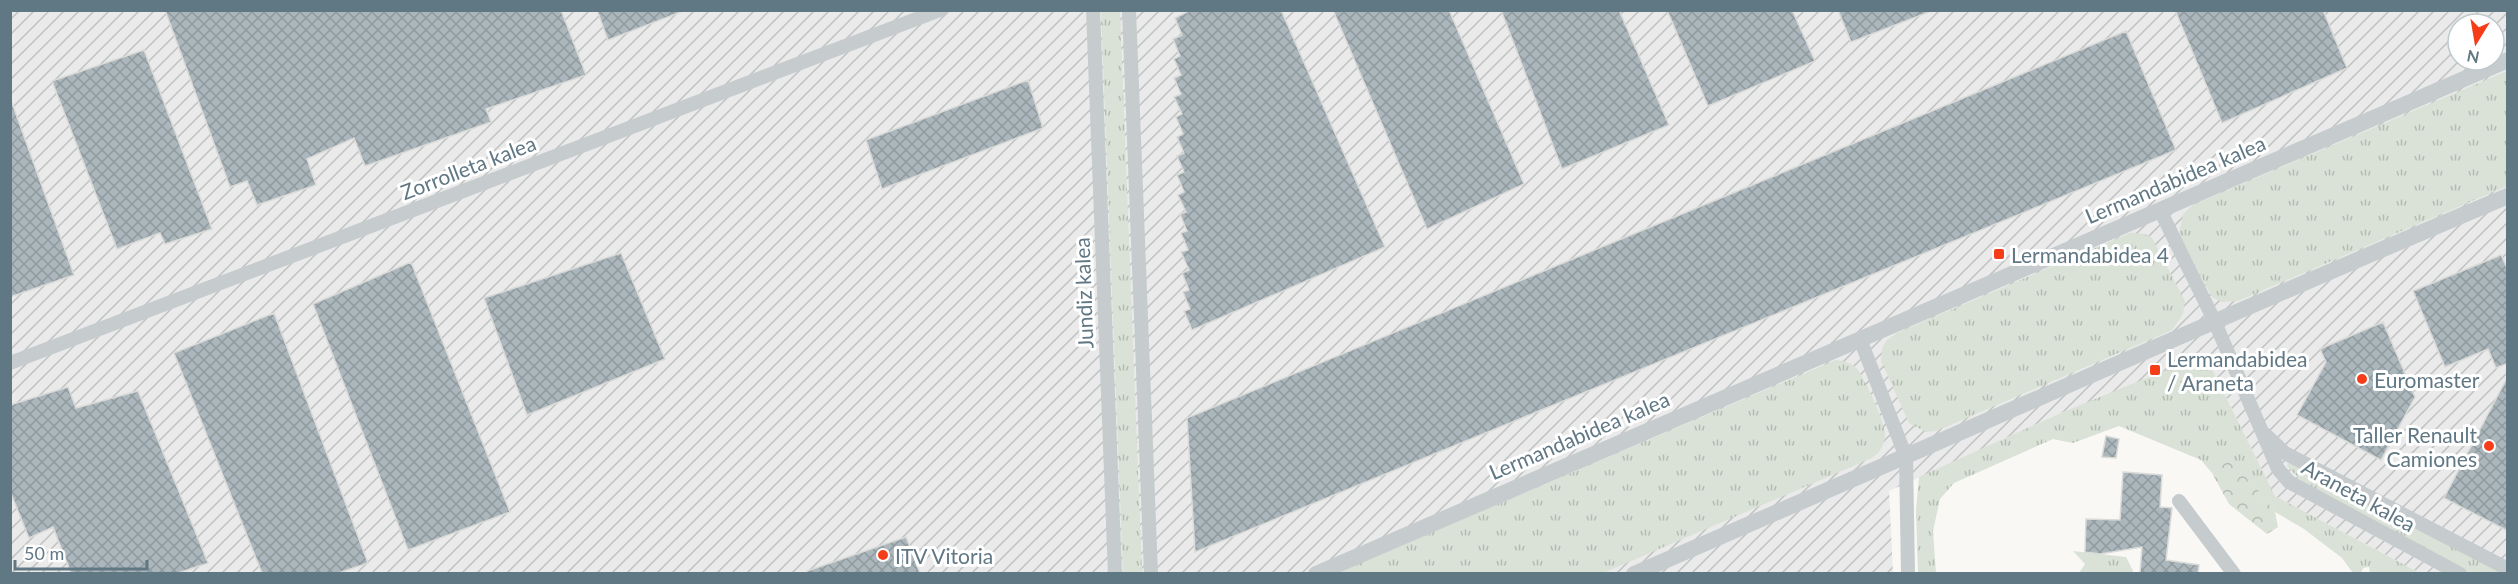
<svg xmlns="http://www.w3.org/2000/svg" width="2518" height="584" font-family="Lato,sans-serif">
	<style>
		.industrial { fill: url(#industrial-furrows); fill-rule: evenodd }
		.grass { fill: url(#grass-tufts) }
		.forest { fill: url(#forest-crowns) }
		.building { fill: url(#building-cross-hatch); stroke: #dadad8; stroke-width: 1.5 }
		.lines { fill: none; stroke-linecap: round; stroke-linejoin: round }
		.minor { stroke: #c6cbce; stroke-width: 14 }
		.tertiary { stroke: #c6cbce; stroke-width: 16 }
		.poi-dot { fill: #f53d19; stroke: #fff; stroke-width: 2 }
		.labels { text-anchor: middle; dominant-baseline: central; stroke-width: 6; stroke-linejoin: round; paint-order: stroke }
		.street-label { font-size: 21px; fill: #607784; stroke: #fff }
		.poi-label { font-size: 21px; fill: #607784; stroke: #fff; text-anchor: start }
	</style>
	<defs>
		<pattern id="industrial-furrows" width="10" height="10" patternUnits="userSpaceOnUse" patternTransform="scale(1.5)"><rect width="10" height="10" fill="#e9eae9"/><path d="M-1 1l2-2M0 10L10 0M9 11l2-2" fill="none" stroke="#c0c2c2"/></pattern>
		<pattern id="grass-tufts" width="24" height="20" patternUnits="userSpaceOnUse" patternTransform="scale(1.5)"><rect width="24" height="20" fill="#dae1d6"/><path d="M3 7l-1-3M5 7V3M7 7l1-3M15 17l-1-3M17 17v-4M19 17l1-3" fill="none" stroke="#b4bbb3"/></pattern>
		<pattern id="forest-crowns" width="20" height="18" patternUnits="userSpaceOnUse" patternTransform="scale(1.5)"><rect width="20" height="18" fill="#dae1d6"/><path d="M2 6a3 3 0 1 1 6 0M12 15a3 3 0 1 1 6 0" fill="none" stroke="#b4bbb3"/></pattern>
		<pattern id="building-cross-hatch" width="8" height="8" patternUnits="userSpaceOnUse" patternTransform="scale(1.5)"><rect width="8" height="8" fill="#abb7bc"/><path d="M0 0l8 8M0 8l8-8" fill="none" stroke="#8f9a9e"/></pattern>
	</defs>
	<rect width="100%" height="100%" fill="#f9f8f5"/>
	<path class="industrial" d="M10,11H2507V573H2420L2275,496L2209,363L2063,412L1889,491L1893,573H11ZM2458,24H2494V60H2458Z"/>
	<path class="grass" d="M1101,11H1120L1142,573H1123Z
		M2507,71V186L2238,301L2222,302L2212,297L2179,234L2183,214L2193,205Z
		M2130,233L2145,234L2152,238L2185,301L2183,314L2172,330L1936,431L1926,432L1909,423L1881,361L1882,349L1886,341L1897,333Z
		M2196,358L2209,363L2275,496L2420,573H2370L2369,567L2363,568L2361,573H2353L2342,558L2304,529L2275,512L2232,459L2212,473L2201,460L2119,426L2073,443L2053,439L1954,483L1940,499L1933,531L1936,573L1918,574L1916,510L1919,477L2063,412Z
		M1836,360C1844,361 1852,363 1857,369C1865,378 1885,423 1885,434C1885,445 1880,452 1872,458L1603,573L1334,574Z
		M2290,461L2503,573H2469L2309,489L2287,466Z
		M2073,551L2126,557L2134,573H2079L2085,564Z"/>
	<path class="forest" d="M2232,458L2275,512L2278,527L2267,534L2229,504L2212,473Z"/>
	<path class="building" d="M165,10H561L586,75L486,109L491,122L365,166L354,138L307,159L316,185L257,205L247,181L230,187Z
		M597,10H681V12L608,40Z
		M1191,10H1281L1385,247L1192,330L1184,311L1190,309L1183,292L1189,290L1182,273L1189,270L1181,252L1188,250L1181,233L1187,231L1180,214L1186,212L1178,195L1184,192L1177,175L1184,172L1177,156L1184,153L1177,137L1183,134L1176,117L1182,114L1174,97L1181,94L1174,78L1181,75L1174,59L1180,56L1173,39L1182,35L1175,18Z
		M1333,10H1449L1524,184L1427,229Z
		M1501,10H1619L1669,125L1562,169Z
		M1667,10H1792L1815,61L1708,106Z
		M1838,10H1929V12L1851,42Z
		M2175,10H2323L2347,68L2222,123Z
		M2126,31L2176,150L1195,552L1187,418Z
		M144,50L212,229L165,244L160,233L117,249L52,81Z
		M1028,80L1043,128L882,189L866,140Z
		M12,103L74,275L10,297V104Z
		M621,253L665,359L527,415L484,298Z
		M2501,255L2508,270V363L2496,368L2488,349L2445,367L2413,291Z
		M411,262L510,512L408,550L313,304Z
		M274,313L368,563L338,573H262L174,353Z
		M2383,322L2415,397L2381,460L2297,415L2326,362L2320,349Z
		M2508,376V531L2444,498Z
		M68,387L76,408L138,391L208,563L178,573H71L53,527L29,538L10,491V405Z
		M2106,436L2119,439L2116,458L2102,457Z
		M2123,472L2162,475L2160,507L2172,508L2166,560L2199,565L2198,573H2140L2142,547L2100,554L2085,552L2086,519L2120,520Z
		M906,537L920,573H807V571Z"/>
	<g class="lines">
		<path class="minor" d="M1093,10L1115,574
			M1129,10L1151,574
			M2160,210L2214,320L2278,469L2289,482L2460,574
			M1860,339L1906,457L1908,574
			M10,363L940,10
			M2265,434L2285,453L2508,569
			M2179,501L2234,574"/>
		<path class="tertiary" d="M1316,574L2508,60
			M1634,574C1925,449 2215,319 2508,196"/>
	</g>
	<g class="poi-dot">
		<rect x="1993" y="248" width="12" height="12" rx="3"/>
		<rect x="2149" y="364" width="12" height="12" rx="3"/>
		<circle cx="2362" cy="379" r="6"/>
		<circle cx="2489" cy="446" r="6"/>
		<circle cx="883" cy="555" r="6"/>
	</g>
	<g class="labels">
		<g class="street-label">
			<text transform="translate(468 167) rotate(-21)">Zorrolleta kalea</text>
			<text transform="translate(2175 179) rotate(-23)">Lermandabidea kalea</text>
			<text transform="translate(1083 293) rotate(-92)">Jundiz kalea</text>
			<text transform="translate(1579 435) rotate(-23)">Lermandabidea kalea</text>
			<text transform="translate(2359 495) rotate(29)">Araneta kalea</text>
		</g>
		<g class="poi-label">
			<text x="2011" y="254">Lermandabidea 4</text>
			<text x="2167" y="358">Lermandabidea<tspan x="2167" dy="24">/ Araneta</tspan></text>
			<text x="2374" y="379">Euromaster</text>
			<text x="2477" y="434" text-anchor="end">Taller Renault<tspan x="2477" dy="24">Camiones</tspan></text>
			<text x="895" y="555">ITV Vitoria</text>
		</g>
	</g>
	<rect width="2518" height="584" fill="none" stroke="#607784" stroke-width="24"/>
	<g transform="translate(2476 42) rotate(191)"><circle r="28" fill="#ffffff" stroke="#bfc9ce" stroke-width="1.5"/>
	<path d="M0-4.5L10 22L0 15L-10 22Z" fill="#f53d19"/>
	<text y="-9" font-size="16" font-weight="bold" text-anchor="middle" fill="#607784">N</text>
	</g>
	<path d="M15 560v9h132v-9" fill="none" stroke="#607784" stroke-width="3"/>
	<text x="24" y="560" font-size="18" fill="#607784" stroke="#ffffff" stroke-width="4.5" paint-order="stroke">50 m</text>
</svg>
